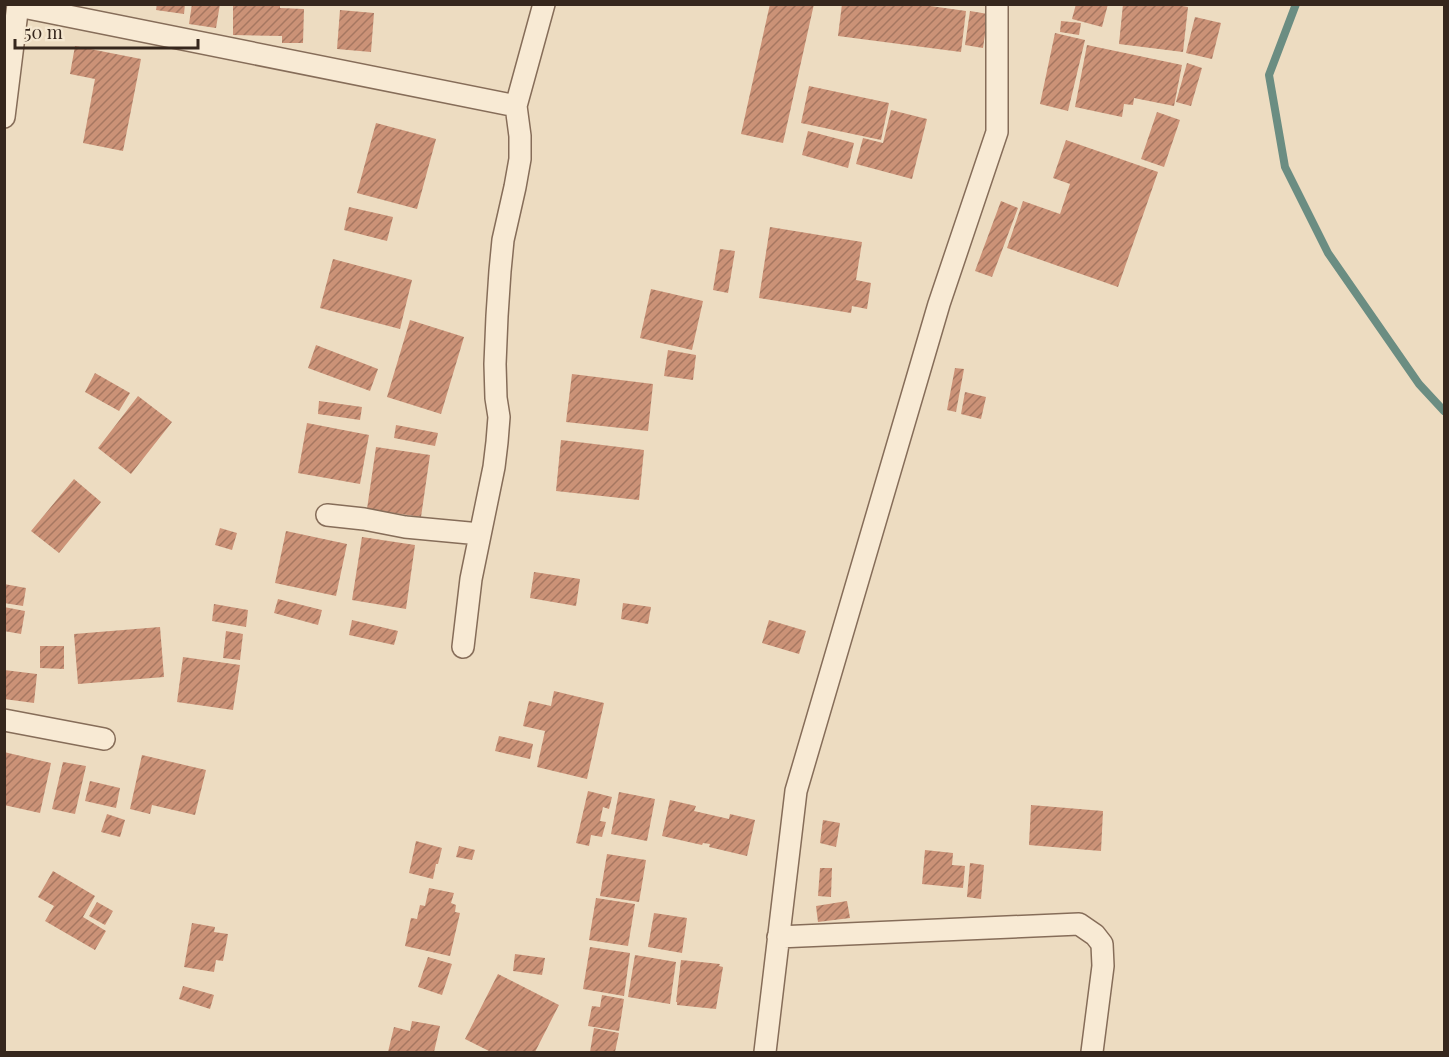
<svg xmlns="http://www.w3.org/2000/svg" width="1449" height="1057" font-family="'Playfair Display',serif">
	<style>
		.lines { fill: none; stroke-linecap: round; stroke-linejoin: round }
		.stream { stroke: #6b8d82; stroke-width: 8 }
		.building { fill: url(#building-hatch) }
		.street-casing { stroke: #866d59; stroke-width: 24 }
		.street { stroke: #f8ead4; stroke-width: 21 }
	</style>
	<defs>
		<pattern id="building-hatch" width="6" height="6" patternUnits="userSpaceOnUse" patternTransform="scale(1.5)"><rect width="6" height="6" fill="#cb9277"/><path d="M-1 1l2-2M0 6l6-6M5 7l2-2" fill="none" stroke="#a67761"/></pattern>
	</defs>
	<rect width="100%" height="100%" fill="#eddcc1"/>
	<g class="lines">
		<path class="stream" d="M1296,4L1269,75L1285,167L1328,253L1419,384L1444,411"/>
	</g>
	<path class="building" d="M157,4H185L184,14L156,10Z
		M192,4H220L216,28L189,24Z
		M233,4H280V8L304,9L303,43H282V36L233,35Z
		M770,4H814L783,143L741,134Z
		M842,4H916L966,11L961,52L838,36Z
		M1076,4H1108L1102,27L1072,19Z
		M1123,4H1171L1188,7L1183,52L1119,44Z
		M340,10L374,13L371,52L337,49Z
		M970,11L988,14L983,48L965,45Z
		M1195,17L1221,23L1212,59L1186,53Z
		M1061,21L1081,23L1079,35L1060,32Z
		M1055,33L1085,40L1068,111L1040,104Z
		M1087,45L1182,65L1174,106L1134,98L1133,105L1124,104L1122,117L1075,107Z
		M75,46L141,59L123,151L83,143L95,79L70,74Z
		M1187,63L1202,68L1191,106L1176,102Z
		M809,86L889,103L881,140L801,123Z
		M891,110L927,119L912,179L856,164L863,138L883,143Z
		M1157,112L1180,120L1164,167L1141,159Z
		M376,123L436,139L417,209L357,193Z
		M808,131L854,143L848,168L802,155Z
		M1066,140L1158,172L1118,287L1007,248L1023,201L1060,214L1070,184L1053,178Z
		M1001,201L1018,208L992,277L975,271Z
		M349,207L393,217L387,241L344,230Z
		M770,227L862,242L856,280L871,283L867,309L852,306L851,313L759,298Z
		M720,249L735,251L728,293L713,290Z
		M333,259L412,280L400,329L320,308Z
		M651,289L703,301L692,350L640,338Z
		M410,320L464,337L441,414L387,397Z
		M316,345L378,369L370,391L308,368Z
		M668,350L696,355L693,380L664,376Z
		M955,368L964,369L956,412L947,410Z
		M95,373L130,393L119,411L85,392Z
		M572,374L653,384L648,431L566,422Z
		M965,392L986,397L981,419L961,414Z
		M138,396L172,422L131,474L98,448Z
		M319,401L362,407L360,420L318,414Z
		M307,423L369,435L360,484L298,473Z
		M396,425L438,433L435,446L394,438Z
		M561,440L644,450L639,500L556,491Z
		M376,447L430,455L421,517L367,509Z
		M74,479L101,502L59,553L31,531Z
		M220,528L237,533L232,550L215,545Z
		M286,531L347,544L336,596L275,583Z
		M362,537L415,545L406,609L352,600Z
		M534,572L580,579L576,606L530,598Z
		M4,584L26,588L23,606L4,603Z
		M278,599L322,610L318,625L274,613Z
		M623,603L651,607L648,624L621,619Z
		M214,604L248,610L246,627L212,621Z
		M4,607L25,611L21,634L4,631Z
		M352,620L398,631L394,645L349,635Z
		M769,620L806,631L799,654L762,643Z
		M160,627L164,677L78,684L74,634Z
		M226,631L243,634L240,660L223,658Z
		M40,646H64V669L40,668Z
		M183,657L240,665L233,710L177,702Z
		M4,670L37,674L34,703L4,699Z
		M554,691L604,703L587,779L537,767L545,731L523,726L529,701L551,706Z
		M499,736L533,744L530,759L495,751Z
		M4,752L51,763L40,813L4,805Z
		M142,755L206,770L195,815L152,805L150,814L130,809Z
		M63,762L86,766L75,814L52,809Z
		M90,781L120,788L116,808L85,801Z
		M588,791L612,797L609,809L603,807L600,821L606,822L602,837L591,835L589,846L576,843Z
		M619,792L655,799L647,841L611,834Z
		M670,800L696,806L694,811L729,819L730,814L755,820L747,856L709,847L710,844L703,843L702,845L662,836Z
		M1031,805L1103,811L1101,851L1029,845Z
		M107,814L125,820L120,837L101,832Z
		M823,820L840,823L836,847L820,843Z
		M416,841L442,848L438,864H436L433,879L409,873Z
		M459,846L475,850L472,860L456,857Z
		M925,850L953,853L952,865L965,866L963,888L922,884Z
		M607,854L646,860L639,902L600,896Z
		M970,863L984,865L981,899L967,897Z
		M820,868H832L831,897L818,896Z
		M53,871L95,896L83,917L106,931L95,950L45,921L54,906L38,897Z
		M429,888L454,893L451,903L456,905L455,912L460,913L450,956L405,946L411,918L417,919L420,905L425,906Z
		M596,898L635,904L628,946L589,940Z
		M847,901L850,918L818,922L816,906Z
		M97,902L113,911L105,925L89,916Z
		M654,913L687,918L682,953L648,947Z
		M192,923L215,927L214,932L228,934L223,961L216,960L214,972L184,967Z
		M590,947L630,953L624,996L583,989Z
		M515,954L545,958L542,975L513,971Z
		M635,955L676,962L670,1004L628,997Z
		M428,957L452,964L442,995L418,987Z
		M681,960L720,964L719,966L723,967L716,1009L677,1005V1002H676Z
		M498,974L559,1005L535,1052H491L465,1039Z
		M183,986L214,995L210,1009L179,999Z
		M602,995L624,999L619,1031L588,1026L592,1006L600,1007Z
		M412,1021L440,1026L434,1052H388L394,1027L410,1031Z
		M594,1028L619,1033L615,1052H590Z"/>
	<g class="lines">
		<defs>
			<path id="street" d="M18,6L516,106
				M4,117L18,4
				M327,515L364,519L405,527L480,534
				M463,647L471,579L494,467L497,442L499,417L496,398L495,364L497,316L500,271L503,240L515,187L520,159V136L516,106L544,4
				M4,720L104,739
				M778,937L1079,924L1095,935L1102,944L1103,966L1092,1052
				M765,1052L796,791L939,304L997,132V4"/>
		</defs>
		<use href="#street" class="street-casing"/>
		<use href="#street" class="street"/>
	</g>
	<rect width="1449" height="1057" fill="none" stroke="#36271d" stroke-width="12"/>
	<path d="M15 39v9h183v-9" fill="none" stroke="#36271d" stroke-width="3"/>
	<text x="24" y="39" font-size="18" fill="#36271d" stroke="#f5e7d0" stroke-width="4.5" paint-order="stroke">50 m</text>
</svg>
